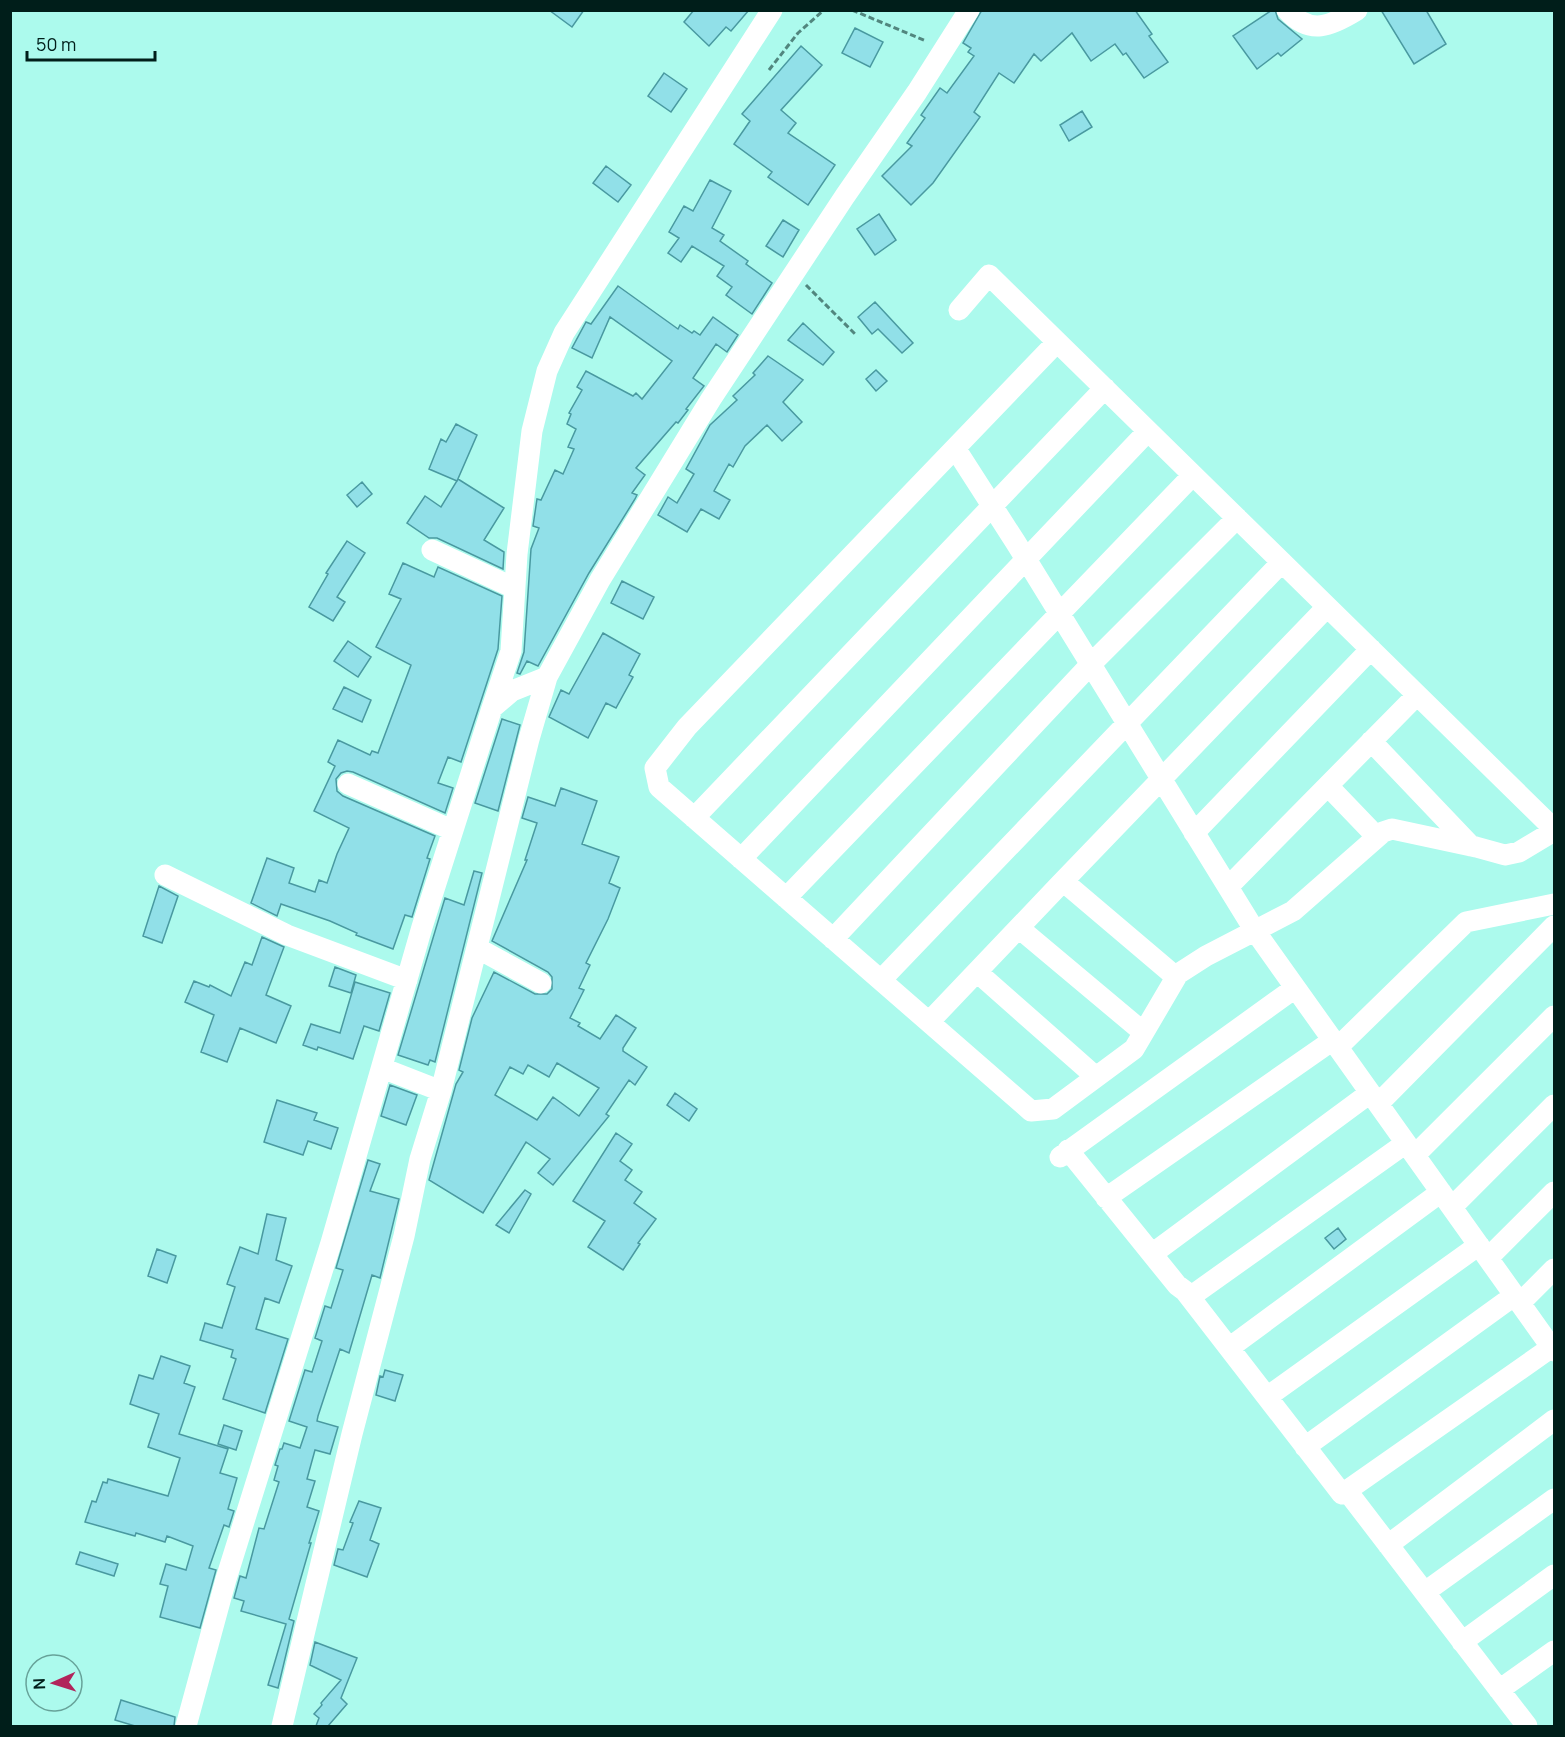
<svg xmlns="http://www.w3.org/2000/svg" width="1565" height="1737" font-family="Manrope,sans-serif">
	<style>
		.building { fill: #91e0e8; stroke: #4999a0; stroke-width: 1.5; fill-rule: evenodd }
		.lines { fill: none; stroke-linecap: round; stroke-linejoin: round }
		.path { stroke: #51867e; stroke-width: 3; stroke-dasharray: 6 3; stroke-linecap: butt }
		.minor { stroke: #fff; stroke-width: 21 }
	</style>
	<rect width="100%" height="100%" fill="#acfaed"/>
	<path class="building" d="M549,10H584L572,27Z
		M694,10H749L731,31L726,27L709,46L684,22Z
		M982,10H1135L1152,34L1149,36L1168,62L1144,78L1126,53L1123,55L1115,44L1091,61L1072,33L1041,61L1034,54L1014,83L999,73L974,112L980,117L933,183L911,205L882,176L912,146L907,143L925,118L921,115L940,88L947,93L974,56L968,52L971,48L963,43Z
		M1272,10H1275L1278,19L1302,39L1281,56L1278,53L1257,69L1233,36Z
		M1381,10H1426L1446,44L1414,64Z
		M855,28L883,42L870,67L842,53Z
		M801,46L822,65L781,110L796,123L788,133L835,165L808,205L768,177L772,172L734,144L750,121L742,114Z
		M664,73L687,89L671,112L648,96Z
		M1082,111L1092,127L1069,141L1060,125Z
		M606,166L631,185L618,202L593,183Z
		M710,180L731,191L712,228L724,235L720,241L748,261L746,264L772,283L752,314L726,295L732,287L717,276L724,266L692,246L681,262L668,253L679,238L669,232L684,206L693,211Z
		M879,214L896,240L875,255L857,229Z
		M783,220L799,230L783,257L766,246Z
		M618,286L678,329L680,325L692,333L694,331L700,335L713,317L738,335L727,352L716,344L693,378L704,386L686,409L688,410L678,423L676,422L636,468L645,475L632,493L637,495L635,499L589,573L538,666L527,661L520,674L517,673L524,652L531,549L539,528L533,526L537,499L541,500L555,470L563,474L574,449L568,447L576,429L567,424L571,414L569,413L582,390L577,387L586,371L633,396L636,393L642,399L672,361L610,317L592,358L572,348L586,322L591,324Z
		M875,302L913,343L902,353L878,329L872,334L858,317Z
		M803,323L834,352L823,365L788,340Z
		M768,356L803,380L783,402L802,422L782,441L767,425L745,446L733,467L729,464L714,491L730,500L719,519L701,509L687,532L658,515L668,497L677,503L694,474L686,469L710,425L737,400L733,396L755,375L753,373Z
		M876,370L887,381L876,391L866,379Z
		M456,424L477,435L457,481L429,469L441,439L446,442Z
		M458,479L504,508L484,540L504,552L503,569L437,538H429L407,523L425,496L441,507Z
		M362,482L372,494L357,507L347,495Z
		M347,541L365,553L337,597L345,602L333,621L309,607L328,574L326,573Z
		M403,563L434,577L438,567L502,596L498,649L461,762L448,757L438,783L453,788L445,813L353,772L347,771L341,773L336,779L337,791L343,796L435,836L427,858L430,859L412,917L405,915L393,949L356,935L357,933L330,921L281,904L277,916L251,903L267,858L294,868L289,883L315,892L319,880L327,883L337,854L349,828L314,811L335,766L328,762L338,740L370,755L372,751L378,753L411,665L376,647L401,599L389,594Z
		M622,581L654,597L643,619L611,603Z
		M603,633L640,654L629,675L633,677L616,708L606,703L588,738L549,717L561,690L569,694Z
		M348,641L371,657L358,677L334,661Z
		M344,687L371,700L362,722L333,709Z
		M502,719L520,725L498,811L475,803Z
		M561,788L597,801L582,844L619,857L609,883L620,888L608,919L586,963L590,965L579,988L584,990L570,1018L580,1023L578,1026L600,1039L616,1015L636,1028L623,1048V1051L647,1067L635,1085L629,1080L606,1114L609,1116L553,1185L538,1173L550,1159L526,1142L483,1213L429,1180L456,1084L463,1072L459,1070L472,1018L494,972L535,994H547L552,989V977L548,972L492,941L527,860H525L537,823L522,818L528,797L555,806ZM557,1063L599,1088L579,1116L553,1097L537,1120L495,1095L510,1067L523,1074L528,1065L549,1077Z
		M474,871L482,873L435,1062L430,1060L428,1065L398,1055L445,898L464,905Z
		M159,886L178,896L162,943L143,936Z
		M262,937L284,947L266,995L291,1006L276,1043L240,1028L227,1062L201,1052L214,1015L185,1002L194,981L209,987L210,985L231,996L245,962L252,965Z
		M335,967L356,975L351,993L329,986Z
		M355,982L390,993L379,1031L364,1026L353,1059L318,1047L317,1050L303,1045L311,1024L340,1033Z
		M390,1085L417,1095L406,1125L381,1116Z
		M675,1093L697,1109L689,1121L667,1105Z
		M277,1100L317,1113L314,1120L338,1128L331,1149L308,1141L303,1155L264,1142Z
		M616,1133L632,1144L620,1161L632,1170L625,1180L642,1192L634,1203L656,1219L638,1243L640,1244L623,1270L588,1247L605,1221L573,1201Z
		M368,1160L380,1164L370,1191L399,1199L380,1278L372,1275L349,1353L340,1349L318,1416L317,1421L338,1427L330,1454L315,1450L307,1479L315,1481L307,1507L319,1511L309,1543H311L289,1619L294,1621L278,1688L268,1685L286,1624L241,1611L244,1601L234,1598L240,1576L246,1578L259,1528L264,1529L279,1482L274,1480L278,1466L275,1465L280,1449H282L284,1443L300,1448L307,1427L289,1421L305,1370L312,1372L322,1341L315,1338L325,1306L331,1308L343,1270L336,1268Z
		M525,1190L531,1194L509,1233L496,1225Z
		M267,1214L286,1218L276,1260L292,1266L279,1303L265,1298L256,1329L288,1339L265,1413L223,1399L236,1359L231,1357L233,1350L200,1340L205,1323L222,1328L235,1287L227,1284L240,1247L258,1254Z
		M1338,1228L1346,1239L1334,1249L1325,1238Z
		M157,1249L176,1256L167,1283L148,1276Z
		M161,1356L190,1366L184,1383L195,1387L179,1434L228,1449L220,1473L237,1478L228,1509L234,1511L229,1527L224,1525L209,1568L216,1570L200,1628L160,1617L168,1586L160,1584L166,1564L186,1570L193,1546L167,1536L165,1542L136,1533L135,1536L85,1522L92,1501L96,1502L103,1482L107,1483L108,1479L168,1496L180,1458L148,1447L159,1414L130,1404L139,1375L153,1379Z
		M385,1370L403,1375L395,1401L376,1395L380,1376L383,1377Z
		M224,1425L242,1431L236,1450L218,1444Z
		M359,1501L381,1508L370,1540L379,1544L367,1577L334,1565L338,1549L343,1550L353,1523L350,1522Z
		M80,1552L118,1564L114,1576L76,1564Z
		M315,1642L357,1658L341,1698L347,1704L328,1726H316L319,1718L314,1714L322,1705L321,1703L341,1680L310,1665Z
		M121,1700L175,1717L174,1726H135L115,1720Z"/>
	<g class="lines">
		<path class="path" d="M852,10L926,41
			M769,70L798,33L824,10
			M806,285L856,335"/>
		<path class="minor" d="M1287,10C1310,36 1331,26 1357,10
			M959,310L989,275L1554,829
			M1057,342L687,727L655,768L659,787L1031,1111L1053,1109L1134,1049L1178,974L1206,956L1293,911L1383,832L1392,829L1476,847L1505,855L1519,852L1554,831
			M955,448L1016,543L1255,931L1554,1351
			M432,550L514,588
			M492,708L511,651L517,554L532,431L547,371L564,333L772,10
			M1371,741L1471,846
			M348,784L452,830
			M1328,786L1377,837
			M694,818L1105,388
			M1194,833L1371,649
			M741,859L1148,431
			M165,875L287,935L407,980
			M1064,882L1176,977
			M1228,887L1417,695
			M786,898L1193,475
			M1019,928L1143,1032
			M833,939L1091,664L1237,518
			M477,948L541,983
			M977,972L1096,1077
			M881,980L1282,562
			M929,1022C1061,883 1194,744 1327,607
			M1338,1047L1466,922L1554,904
			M382,1068L441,1091
			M1378,1104L1554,926
			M1068,1150L1177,1285L1185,1291L1342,1494L1552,1347
			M1415,1155L1554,1016
			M1060,1157L1295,988
			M1106,1198L1333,1040
			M1452,1207L1554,1105
			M1152,1254L1370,1093
			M1488,1258L1554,1192
			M1190,1297L1406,1143
			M1520,1303L1554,1269
			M1229,1348L1441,1192
			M1267,1397L1479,1245
			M1305,1447L1515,1295
			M1347,1491L1527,1726
			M1388,1545L1554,1420
			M1425,1592L1554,1499
			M1462,1642L1554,1575
			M1499,1690L1554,1651
			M186,1726L226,1579L331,1243L422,927L492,708L512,691L547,677L600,580L711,399L845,196L917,92L969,10
			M282,1726L352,1434L404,1236L420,1159L441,1091L529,739L547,677"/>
	</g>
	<rect width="1565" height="1737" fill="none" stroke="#001e1a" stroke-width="24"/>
	<g transform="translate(54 1683) rotate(267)"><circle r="28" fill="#acfaed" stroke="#67a299" stroke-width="1.5"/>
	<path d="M0-4.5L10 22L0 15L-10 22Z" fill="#b1245b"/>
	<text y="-9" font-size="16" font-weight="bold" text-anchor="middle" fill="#001e1a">N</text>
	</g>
	<path d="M27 51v9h128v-9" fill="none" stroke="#001e1a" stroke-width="3"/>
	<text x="36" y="51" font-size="18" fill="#001e1a" stroke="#acfaed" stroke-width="4.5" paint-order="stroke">50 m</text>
</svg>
